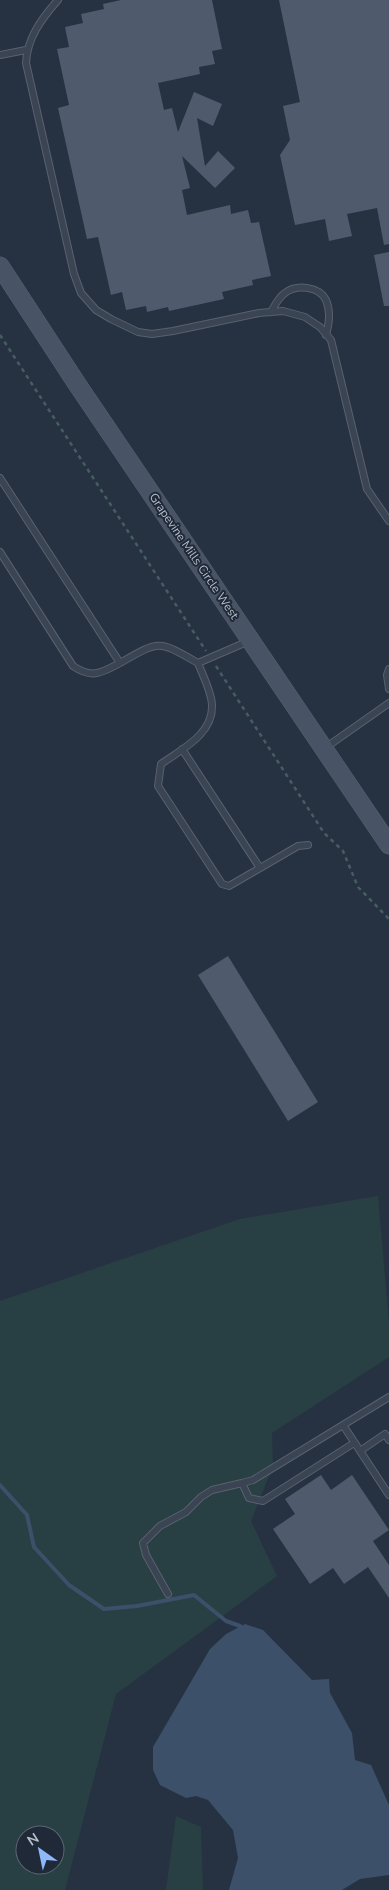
<svg xmlns="http://www.w3.org/2000/svg" width="389" height="1890" font-family="'Nunito Sans',sans-serif">
	<style>
		.green { fill: #284043; fill-rule: evenodd }
		.water { fill: #3c506a }
		.lines { fill: none; stroke-linecap: round; stroke-linejoin: round }
		.stream { stroke: #3c506a; stroke-width: 4 }
		.building { fill: #4f5b6d }
		.lane-casing { stroke: #58626f; stroke-width: 8 }
		.secondary-casing { stroke: #58626f; stroke-width: 19 }
		.path { stroke: #465d60; stroke-width: 2.5; stroke-dasharray: 4 4; stroke-linecap: butt }
		.lane { stroke: #3a4452; stroke-width: 6 }
		.secondary { stroke: #485365; stroke-width: 18 }
		.labels { text-anchor: middle; dominant-baseline: central; stroke-width: 4; stroke-linejoin: round; paint-order: stroke }
		.street-label { font-size: 12px; fill: #b7bfcc; stroke: #1f2937 }
	</style>
	<rect width="100%" height="100%" fill="#263242"/>
	<path class="green" d="M378,1196L389,1324V1357L272,1433L273,1466L251,1521L277,1576L116,1694L65,1890H0V1301L240,1219ZM25,1835H55V1865H25Z
		M176,1816L201,1827L203,1890H166Z"/>
	<path class="water" d="M245,1624L263,1630L312,1680L329,1679L330,1693L352,1733L355,1760L371,1765L389,1805V1875L360,1879L342,1890H229L238,1858L233,1830L208,1800L196,1796L186,1798L160,1785L153,1770V1747L210,1649L226,1634Z"/>
	<g class="lines">
		<path class="stream" d="M0,1485L27,1515L34,1547L69,1585L104,1609L137,1606L194,1595L226,1621L240,1626L241,1630"/>
	</g>
	<path class="building" d="M121,0H212L222,49L212,51L215,64L199,67L200,74L158,83L164,110L172,108L178,132L194,92L222,104L213,126L197,118L205,166L218,151L235,168L215,188L182,156L190,188L182,190L187,215L230,205L231,214L248,210L251,223L259,222L271,276L252,280L253,285L222,292L224,299L169,311L168,307L147,312L146,306L126,310L122,292L111,295L98,237L87,239L58,108L69,105L57,49L69,47L65,27L83,23L81,14L104,9L103,4Z
		M279,0H389V244L384,245L377,208L347,214L352,236L329,241L325,219L295,225L280,155L290,140L283,106L300,102Z
		M389,252V306H384L374,255Z
		M228,956L318,1102L288,1121L198,975Z
		M321,1475L331,1490L352,1475L389,1530L373,1541L389,1565V1598L368,1567L344,1584L333,1568L310,1584L273,1529L295,1514L285,1499Z"/>
	<g class="lines">
		<defs>
			<path id="lane" d="M58,0C42,18 27,38 26,63L74,274L81,293L96,310L111,319L138,332L152,334L173,331L259,313L283,311L305,317L320,327L331,340L367,489L389,521
				M0,55L26,50
				M271,312C275,305 278,298 285,293C296,284 319,286 326,300C331,312 329,323 326,335
				M0,478L120,663C160,640 158,640 198,663C203,676 211,691 212,704C214,734 182,749 161,764L158,786L222,884L229,886L298,846L308,845
				M0,552L73,666C92,679 101,673 120,663
				M198,663L249,641
				M389,669L387,675L389,689
				M325,748L389,703
				M182,749L260,868
				M389,1397L343,1425L389,1495
				M343,1425L253,1480L242,1483L249,1498L263,1501L354,1443
				M360,1451L385,1434L389,1440
				M168,1594L146,1555L143,1543L160,1526L186,1512L201,1497L212,1490L242,1483"/>
			<path id="secondary" d="M0,266L77,384L389,845"/>
		</defs>
		<use href="#lane" class="lane-casing"/>
		<use href="#secondary" class="secondary-casing"/>
		<path class="path" d="M0,335L206,651
			M216,666L324,833L343,851L358,887L389,919"/>
		<use href="#lane" class="lane"/>
		<use href="#secondary" class="secondary"/>
	</g>
	<g class="labels">
		<g class="street-label">
			<text transform="translate(194 556) rotate(56)">Grapevine Mills Circle West</text>
		</g>
	</g>
	<g transform="translate(40 1850) rotate(327)"><circle r="24" fill="#1f2937" stroke="#5c6573"/>
	<path d="M0-4L9 19L0 12L-9 19Z" fill="#8fb8f9"/>
	<text y="-8" font-size="14" font-weight="bold" text-anchor="middle" fill="#b7bfcc">N</text>
	</g>
</svg>
